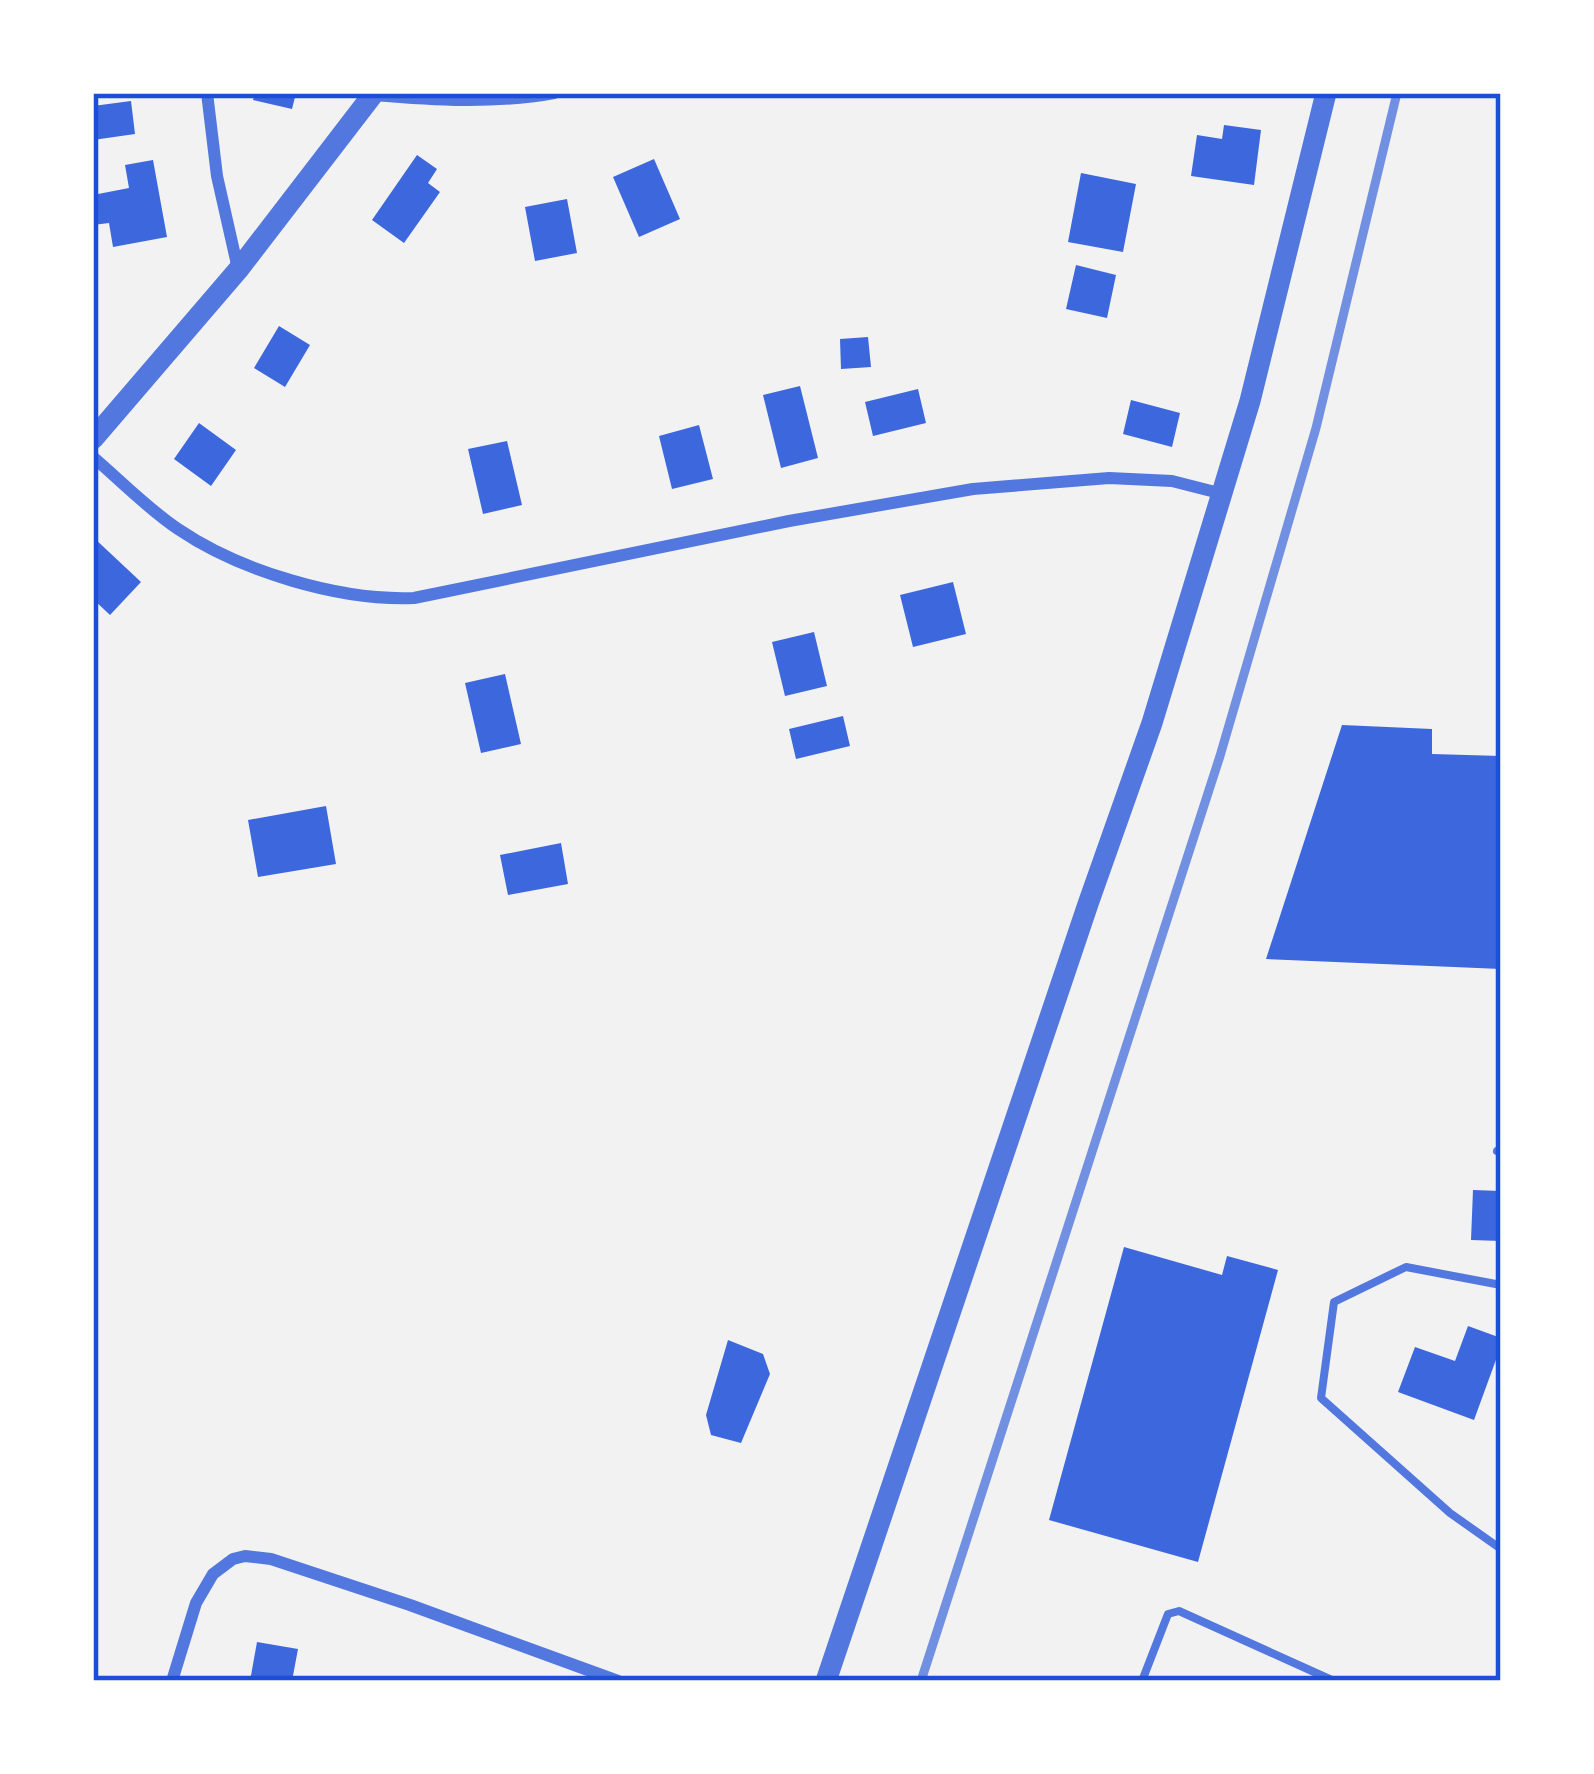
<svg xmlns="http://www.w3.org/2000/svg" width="1594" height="1774" font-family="'Space Grotesk',sans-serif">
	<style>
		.building { fill: #3d67dc }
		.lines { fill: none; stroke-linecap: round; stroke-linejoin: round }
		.service { stroke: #5277de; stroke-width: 8 }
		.minor { stroke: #5277de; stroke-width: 12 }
		.tertiary { stroke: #5277de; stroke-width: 21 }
		.rail { stroke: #7290e2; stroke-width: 9 }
		.neatline { fill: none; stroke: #1d4ed8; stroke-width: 4.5 }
	</style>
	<rect width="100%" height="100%" fill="#f2f2f2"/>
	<path class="building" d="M255,93H296L292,109L253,100Z
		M131,101L135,134L93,140V106Z
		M1224,125L1261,130L1254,185L1191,176L1197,135L1222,139Z
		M417,155L437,169L428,183L440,192L404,243L372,220Z
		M654,159L680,219L639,237L613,177Z
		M153,160L167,237L113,247L109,223L93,225V195L129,188L125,165Z
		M1081,173L1136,184L1123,252L1068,242Z
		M567,199L577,253L535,261L525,207Z
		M1076,265L1116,275L1107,318L1066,309Z
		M279,326L310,345L285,387L254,368Z
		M868,337L871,367L841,369L840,339Z
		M800,386L818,458L781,468L763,395Z
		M918,389L926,423L873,436L865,402Z
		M1131,400L1180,413L1172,447L1123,434Z
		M199,423L236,450L211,486L174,459Z
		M699,425L713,479L672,489L659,436Z
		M507,441L522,505L483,514L468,449Z
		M93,537L141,582L110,615L93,599Z
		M953,582L966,634L913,647L900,595Z
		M814,632L827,686L785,696L772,642Z
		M505,674L521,744L481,753L465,683Z
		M843,716L850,746L796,759L789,729Z
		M1342,725L1432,729V754L1501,756V969L1266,959Z
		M326,806L336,864L258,877L248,820Z
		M561,843L568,884L508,895L500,855Z
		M1473,1190L1501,1191V1241L1471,1240Z
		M1124,1247L1222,1275L1227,1256L1278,1270L1198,1562L1049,1520Z
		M1468,1326L1501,1338V1346L1474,1420L1398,1392L1415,1347L1455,1361Z
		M728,1340L763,1354L770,1374L741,1443L711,1435L706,1415Z
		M257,1642L298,1649L292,1681H250Z"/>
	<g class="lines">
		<path class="service" d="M1497,1151L1501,1152
			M1501,1285L1406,1267L1334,1302L1321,1398L1450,1513L1501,1549
			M1142,1681L1168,1614L1179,1611L1334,1681"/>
		<path class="minor" d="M207,93L217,176L238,269
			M373,95C433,100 494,104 554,93
			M93,457C121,481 148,509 178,529C240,571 339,601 414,598L789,521L973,489L1109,478L1172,481L1223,494
			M172,1681L196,1603L213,1574L233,1559L245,1556L271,1559L410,1605L618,1681"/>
		<path class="tertiary" d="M93,439L238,270L374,93
			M826,1681L1088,904L1152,723L1250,401L1326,93"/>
		<path class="rail" d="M921,1681L1220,756L1316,428L1397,93"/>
	</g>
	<rect width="1594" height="1774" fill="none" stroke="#ffffff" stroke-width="192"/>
	<rect x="96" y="96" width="1402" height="1582" class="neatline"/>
</svg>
